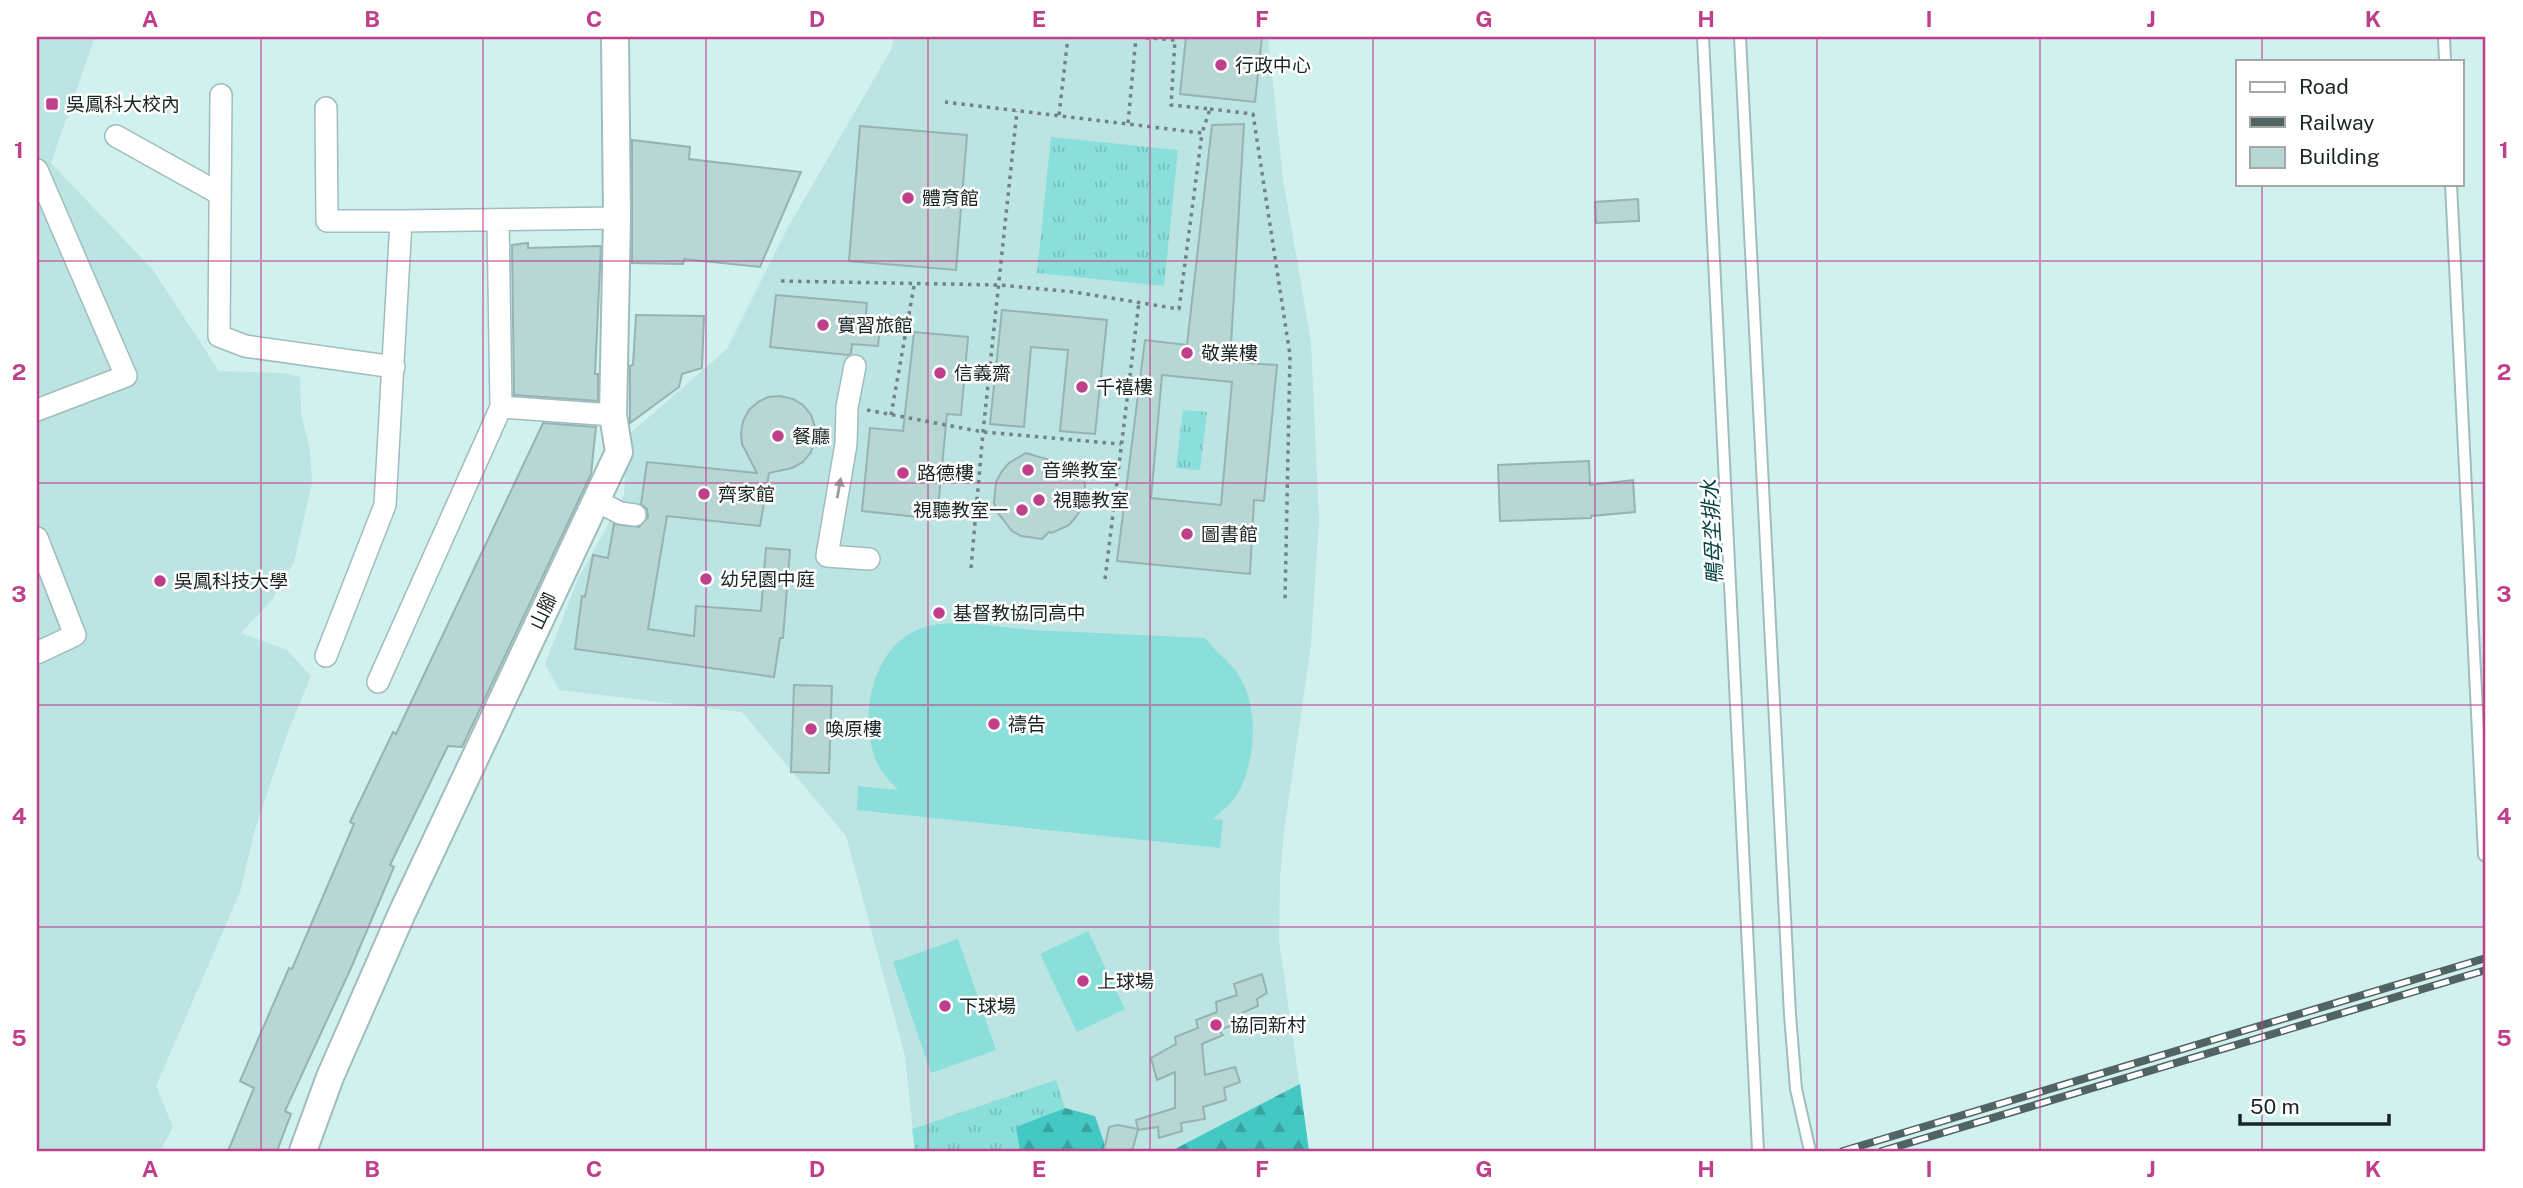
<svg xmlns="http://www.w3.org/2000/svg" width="2523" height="1188" font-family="'Public Sans','Noto Sans TC',sans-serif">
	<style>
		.built { fill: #bce4e2 }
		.grass { fill: url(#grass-tufts) }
		.forest { fill: url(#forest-firs) }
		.pitch { fill: #8adfdb }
		.building { fill: #b7d6d4; stroke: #95b3b1; stroke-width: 2; fill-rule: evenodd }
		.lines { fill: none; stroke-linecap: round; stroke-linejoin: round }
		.service-casing { stroke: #9fbdbc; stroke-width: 14 }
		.minor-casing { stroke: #9fbdbc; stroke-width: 24 }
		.tertiary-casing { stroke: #9fbdbc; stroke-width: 30 }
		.path { stroke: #6f8482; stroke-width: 3.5; stroke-dasharray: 3.5 5; stroke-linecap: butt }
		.service { stroke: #fff; stroke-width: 10 }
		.minor { stroke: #fff; stroke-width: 21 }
		.tertiary { stroke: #fff; stroke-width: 26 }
		.rail-casing { stroke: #516362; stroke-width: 8 }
		.rail { stroke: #fff; stroke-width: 5; stroke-dasharray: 16; stroke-linecap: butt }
		.oneway { fill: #989d9d }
		.grid { fill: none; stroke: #bf3f8a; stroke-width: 2; stroke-opacity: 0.55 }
		.poi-dot { fill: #bf3f8a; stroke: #fff; stroke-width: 2.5 }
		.labels { text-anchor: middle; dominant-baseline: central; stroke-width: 5; stroke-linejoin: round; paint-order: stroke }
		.poi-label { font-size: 19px; fill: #1a2625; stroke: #fff; text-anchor: start }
		.street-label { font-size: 19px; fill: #1a2625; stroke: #fff }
		.water-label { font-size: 21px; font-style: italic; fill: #054341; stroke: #fff }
		.neatline { fill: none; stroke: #bf3f8a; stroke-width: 2.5 }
		.grid-label { font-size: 23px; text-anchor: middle; font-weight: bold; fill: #bf3f8a }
	</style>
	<defs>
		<pattern id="grass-tufts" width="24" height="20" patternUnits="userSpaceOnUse" patternTransform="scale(1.75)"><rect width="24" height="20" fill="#8adfdb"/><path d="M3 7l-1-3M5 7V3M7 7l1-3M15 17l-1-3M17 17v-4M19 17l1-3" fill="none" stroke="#76bfbc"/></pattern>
		<pattern id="forest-firs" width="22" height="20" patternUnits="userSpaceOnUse" patternTransform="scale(1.75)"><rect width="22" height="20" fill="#44c8c4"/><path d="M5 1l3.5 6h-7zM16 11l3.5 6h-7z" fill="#38a29f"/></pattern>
	</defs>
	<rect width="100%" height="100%" fill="#d1f1ef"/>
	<path class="built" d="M37,37H95L51,163L153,270L219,371L284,373L300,377L301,414L310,449L312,483L294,562L272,600L241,633L287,650L311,676L287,734L255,829L240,892L156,1086L173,1127L160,1151H37Z
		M894,37H1268L1283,179L1311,342L1319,520L1311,645L1284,832L1280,877L1279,940L1309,1151H915L905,1056L846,836L742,712L559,690L545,664L577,581L624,495L627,436L727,349L788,227L892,48Z"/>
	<path class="grass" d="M1051,137L1178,150L1164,286L1037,273Z
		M1183,410L1207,412L1200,470L1176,468Z
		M1056,1080L1065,1108L1016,1127L1020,1151H915L912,1129Z"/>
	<path class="forest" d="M1300,1084L1309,1151H1171Z
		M1065,1108L1095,1116L1107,1151H1020L1016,1127Z"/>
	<path class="pitch" d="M967,623L1032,630L1205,638C1215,651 1229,661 1238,674C1260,707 1256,764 1236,796C1230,805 1221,812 1213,819L1223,820L1220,848L857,810L858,786L898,790C891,782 883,775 878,765C857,721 871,648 919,629C934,623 951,623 967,623Z
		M1088,931L1125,1009L1077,1032L1040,954Z
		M958,939L996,1050L931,1073L893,962Z"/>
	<path class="building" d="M1186,37H1262L1255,102L1180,94Z
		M1244,124L1230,362L1277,365L1264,501L1254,500L1250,574L1117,561L1145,340L1187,345L1212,125ZM1162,375L1232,382L1221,505L1151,498Z
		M860,126L967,135L956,270L849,261Z
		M632,140L690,147L689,159L801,172L760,267L684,259L683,264L632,263Z
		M1638,199L1639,221L1596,223L1595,202Z
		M528,243V248L601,246L595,374H598V401L514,395L512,245Z
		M776,295L867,303L865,324L880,326L878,346L852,344L851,353L848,355L770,347Z
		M1002,310L1107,320L1095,434L1060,431L1068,350L1031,347L1024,427L990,424Z
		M636,315L704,316L702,368L682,374L679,387L630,423V366L633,365Z
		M914,332L968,337L961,415L947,414L937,519L862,511L870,428L903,431Z
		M780,396L793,399L803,405L811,415L815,427V440L811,452L803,462L792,468L769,473L760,526L667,516L648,629L694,636L696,606L761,611L766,548L790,550L783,638H780L774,677L575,649L582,596L585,597L593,555L608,558L614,524L639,527L648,517L647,509L641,504L647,462L757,473L742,444L741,433L743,421L749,410L758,402L768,397Z
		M543,423L596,427L591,474L462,747L448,746L390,865L394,867L351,968L285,1111L291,1114L277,1151H228L254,1088L240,1081L289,968L292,969L354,824L350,822L393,732L396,734Z
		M1026,453L1056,462L1062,467L1072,469L1082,474L1085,485L1082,507L1076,517L1069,525L1052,533L1049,532L1042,539L1021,536L1012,531L998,513L994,503L996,482L1002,471L1009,463Z
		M1589,461L1590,485L1633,480L1635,512L1591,516V518L1500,521L1498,465Z
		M794,685L832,686L829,773L791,772Z
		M1262,974L1267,993L1257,999L1258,1006L1242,1013L1243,1022L1219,1030L1223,1035L1202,1044L1205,1075L1235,1067L1240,1082L1224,1088L1226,1100L1203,1107L1205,1119L1181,1123L1182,1131L1159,1138L1158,1127L1138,1130L1132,1151H1104L1109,1127L1118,1125L1138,1129L1136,1120L1175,1108V1072L1157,1080L1151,1058L1176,1044L1175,1037L1198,1028L1196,1020L1217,1012L1216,1002L1237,995L1234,984Z"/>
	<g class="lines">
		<defs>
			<path id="service" d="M1703,37L1758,1151
				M1740,37L1790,1015L1796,1089L1810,1151
				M2444,37L2445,61
				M2451,184L2484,855"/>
			<path id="minor" d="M221,95L219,336L245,346L394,367
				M326,108L327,221H401
				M116,136L220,194
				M37,170L126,376L37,410
				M855,366L847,407L846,444L827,556L869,559
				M501,407L613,415
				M595,500L620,513L635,515
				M37,538L75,635L37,653
				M326,656L385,505L401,221L617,218
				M378,682L501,407L498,220"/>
			<path id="tertiary" d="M303,1151L330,1077L402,913L619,452L613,415L617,218L615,37"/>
		</defs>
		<use href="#service" class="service-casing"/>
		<use href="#minor" class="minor-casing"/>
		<use href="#tertiary" class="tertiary-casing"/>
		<path class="path" d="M1137,37L1175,40L1171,105L1210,109L1202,133
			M1210,109L1253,114L1290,355L1285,601
			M1059,115L1068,37
			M1128,123L1136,37
			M781,281L999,285L1074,292L1179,309L1202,133L945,102
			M867,410L983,432L1121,444
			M891,415L914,286
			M971,568L983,432L1017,111
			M1105,579L1139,302"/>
		<use href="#service" class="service"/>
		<use href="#minor" class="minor"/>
		<use href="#tertiary" class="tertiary"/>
		<defs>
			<path id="rail" d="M1843,1151L2486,958
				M1882,1151L2486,970"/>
		</defs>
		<use href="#rail" class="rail-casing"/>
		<use href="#rail" class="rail"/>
	</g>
	<defs><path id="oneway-solid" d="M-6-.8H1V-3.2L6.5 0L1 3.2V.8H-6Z" transform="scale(1.75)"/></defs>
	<use class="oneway" href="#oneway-solid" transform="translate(839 488) rotate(-80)"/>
	<path class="grid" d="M261,37V1151M483,37V1151M706,37V1151M928,37V1151M1150,37V1151M1373,37V1151M1595,37V1151M1817,37V1151M2040,37V1151M2262,37V61M2262,184V1151M37,261H2486M37,483H2486M37,705H2486M37,927H2486"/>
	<g class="poi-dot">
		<circle cx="1221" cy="65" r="7"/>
		<rect x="45" y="97" width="14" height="14" rx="3.5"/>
		<circle cx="908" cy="198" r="7"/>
		<circle cx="823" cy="325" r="7"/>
		<circle cx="1187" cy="353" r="7"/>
		<circle cx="940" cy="373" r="7"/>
		<circle cx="1082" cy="387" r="7"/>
		<circle cx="778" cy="436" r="7"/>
		<circle cx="1028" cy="470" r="7"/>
		<circle cx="903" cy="473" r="7"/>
		<circle cx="704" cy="494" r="7"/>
		<circle cx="1039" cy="500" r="7"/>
		<circle cx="1022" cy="510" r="7"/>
		<circle cx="1187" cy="534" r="7"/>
		<circle cx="706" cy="579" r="7"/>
		<circle cx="160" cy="581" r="7"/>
		<circle cx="939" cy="613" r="7"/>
		<circle cx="994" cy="724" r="7"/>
		<circle cx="811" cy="729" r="7"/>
		<circle cx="1083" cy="981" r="7"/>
		<circle cx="945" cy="1006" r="7"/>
		<circle cx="1216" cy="1025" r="7"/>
	</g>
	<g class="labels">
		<g class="poi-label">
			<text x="1235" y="65">行政中心</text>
			<text x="66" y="104">吳鳳科大校內</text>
			<text x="922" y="198">體育館</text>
			<text x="837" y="325">實習旅館</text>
			<text x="1201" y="353">敬業樓</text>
			<text x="954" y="373">信義齋</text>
			<text x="1096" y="387">千禧樓</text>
			<text x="792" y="436">餐廳</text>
			<text x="1042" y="470">音樂教室</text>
			<text x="917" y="473">路德樓</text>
			<text x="718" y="494">齊家館</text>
			<text x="1053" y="500">視聽教室</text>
			<text x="1008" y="510" text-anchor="end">視聽教室一</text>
			<text x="1201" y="534">圖書館</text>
			<text x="720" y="579">幼兒園中庭</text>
			<text x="174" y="581">吳鳳科技大學</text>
			<text x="953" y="613">基督教協同高中</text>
			<text x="1008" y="724">禱告</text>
			<text x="825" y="729">喚原樓</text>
			<text x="1097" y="981">上球場</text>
			<text x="959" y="1006">下球場</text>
			<text x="1230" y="1025">協同新村</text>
		</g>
		<g class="street-label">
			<text transform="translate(543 611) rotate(-65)">山腳</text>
		</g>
		<g class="water-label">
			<text transform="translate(1712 532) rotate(-93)">鴨母坔排水</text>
		</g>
	</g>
	<rect width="2523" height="1188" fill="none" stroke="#ffffff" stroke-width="77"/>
	<rect x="2236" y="60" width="228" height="126" fill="#ffffff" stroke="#a3a8a8" stroke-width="2"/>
	<rect x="2250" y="82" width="35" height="10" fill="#ffffff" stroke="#a3a8a8" stroke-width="2"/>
	<text x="2299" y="94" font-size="21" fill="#1a2625">Road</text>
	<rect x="2250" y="117" width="35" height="10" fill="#516362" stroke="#a3a8a8" stroke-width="2"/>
	<text x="2299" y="130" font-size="21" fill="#1a2625">Railway</text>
	<rect x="2250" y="147" width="35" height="21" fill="#b7d6d4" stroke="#a3a8a8" stroke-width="2"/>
	<text x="2299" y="164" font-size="21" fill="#1a2625">Building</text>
	<path d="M2240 1114v10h149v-10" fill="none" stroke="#1a2625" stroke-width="3.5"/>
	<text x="2250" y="1114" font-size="21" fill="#1a2625" stroke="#ffffff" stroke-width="5" paint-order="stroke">50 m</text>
	<rect x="38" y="38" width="2446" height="1112" class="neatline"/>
	<g class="grid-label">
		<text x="150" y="27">A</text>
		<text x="372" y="27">B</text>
		<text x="594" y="27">C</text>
		<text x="817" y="27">D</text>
		<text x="1039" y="27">E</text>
		<text x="1262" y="27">F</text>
		<text x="1484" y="27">G</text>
		<text x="1706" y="27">H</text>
		<text x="1929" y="27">I</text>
		<text x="2151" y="27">J</text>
		<text x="2373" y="27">K</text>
		<text x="19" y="158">1</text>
		<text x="2504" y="158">1</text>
		<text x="19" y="380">2</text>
		<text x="2504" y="380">2</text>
		<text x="19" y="602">3</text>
		<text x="2504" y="602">3</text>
		<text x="19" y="824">4</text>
		<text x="2504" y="824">4</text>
		<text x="19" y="1046">5</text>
		<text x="2504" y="1046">5</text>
		<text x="150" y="1177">A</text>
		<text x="372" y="1177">B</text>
		<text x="594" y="1177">C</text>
		<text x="817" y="1177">D</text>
		<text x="1039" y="1177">E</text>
		<text x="1262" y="1177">F</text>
		<text x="1484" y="1177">G</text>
		<text x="1706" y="1177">H</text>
		<text x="1929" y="1177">I</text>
		<text x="2151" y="1177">J</text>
		<text x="2373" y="1177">K</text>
	</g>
</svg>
